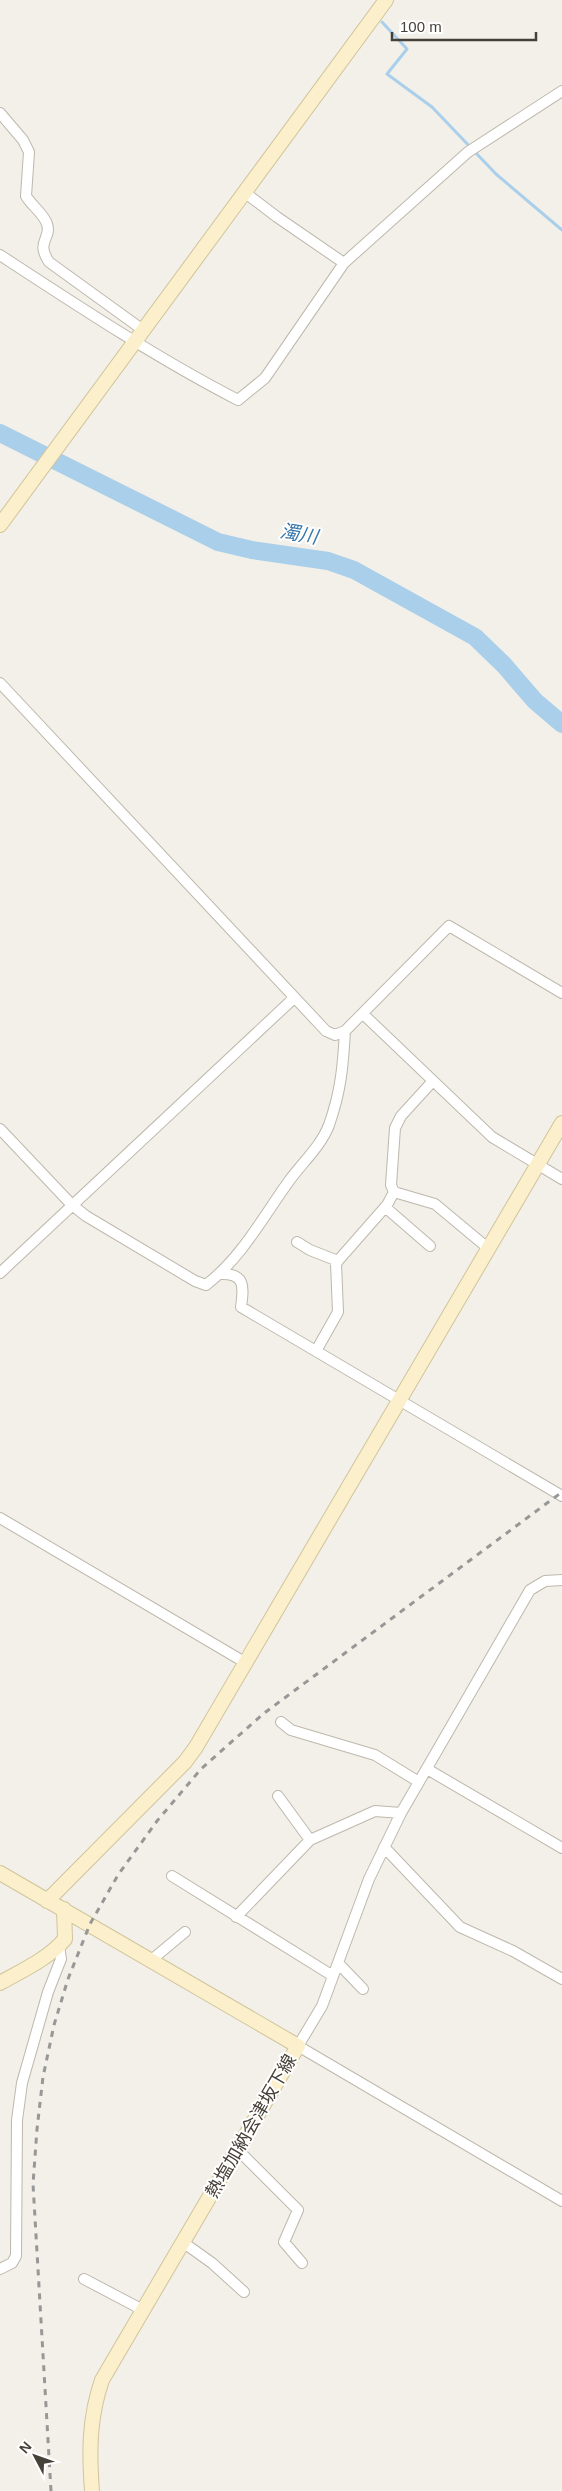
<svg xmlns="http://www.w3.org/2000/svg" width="562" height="2491" font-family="Helvetica,'Noto Sans JP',sans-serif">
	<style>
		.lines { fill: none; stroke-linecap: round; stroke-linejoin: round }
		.stream { stroke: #a9cfeb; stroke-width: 3 }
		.river { stroke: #a9cfeb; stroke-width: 18 }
		.street-casing { stroke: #beb8ac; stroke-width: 12 }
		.secondary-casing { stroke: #d0c49b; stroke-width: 16 }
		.street { stroke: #fff; stroke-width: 10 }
		.secondary { stroke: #fbf0cb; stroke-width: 14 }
		.rail { stroke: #979797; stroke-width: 3; stroke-dasharray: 6 6; stroke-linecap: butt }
		.labels { text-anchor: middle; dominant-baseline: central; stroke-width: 4; stroke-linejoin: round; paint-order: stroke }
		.street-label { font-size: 18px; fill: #464138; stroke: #fff }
		.water-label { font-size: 19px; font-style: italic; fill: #3877ab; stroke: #fff }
	</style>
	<rect width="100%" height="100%" fill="#f3f0e9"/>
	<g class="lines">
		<path class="stream" d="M382,22L407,49L387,74L432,107L496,174L562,230"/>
		<path class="river" d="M0,433L218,542L252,550L328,561L354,570L475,637L504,665L535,701L562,724"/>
		<defs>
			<path id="street" d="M0,113L23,140L29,152L26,196C31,205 44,214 47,224C52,239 35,241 49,262L143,330
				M244,192L277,217L344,263
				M0,255C78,306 155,357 238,400L265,378L344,263L468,152L562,91
				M0,683L326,1031L335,1035L345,1031L449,926L562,993
				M363,1014L492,1137L562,1179
				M432,1082L401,1116L395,1128L391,1185L394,1192L435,1204L489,1249
				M0,1129L72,1205L86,1216L195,1281L206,1285C242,1257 263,1217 289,1181C302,1163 321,1146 329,1125C341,1091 343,1066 345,1031
				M385,1207L430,1246
				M297,1242L310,1250L338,1261
				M0,1273L294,998
				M220,1274C245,1273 244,1286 241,1307L562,1496
				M316,1351L338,1312L336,1263L387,1205L394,1192
				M0,1518L246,1663
				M562,1580L545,1581L530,1590L401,1813L369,1879L322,2006L298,2046L562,2201
				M281,1722L291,1730L375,1755L419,1782
				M427,1769L562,1848
				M278,1796L310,1840
				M384,1847L460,1927L513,1951L562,1979
				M172,1876L333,1976
				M236,1917L310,1840L375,1811L401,1813
				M153,1961L155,1957L185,1932
				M338,1963L363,1989
				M238,2150L298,2210L284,2242L302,2263
				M184,2243L212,2263L244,2292
				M0,2269L12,2263L16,2256L17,2120L22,2083L48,1992L61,1959L59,1946
				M84,2279L143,2310"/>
			<path id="secondary" d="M0,525L386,0
				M0,1873L298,2046L102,2380C89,2418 89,2452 92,2491
				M47,1901L185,1762L196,1747L562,1123
				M0,1983C23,1970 48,1959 65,1939L64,1909"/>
		</defs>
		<use href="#street" class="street-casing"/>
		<use href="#secondary" class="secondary-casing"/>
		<use href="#street" class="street"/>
		<use href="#secondary" class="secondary"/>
		<path class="rail" d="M51,2491L33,2184L37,2129L43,2077L54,2025L68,1979L90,1924L118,1875L157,1821L201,1769L263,1714L562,1492"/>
	</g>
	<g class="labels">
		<g class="street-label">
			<text transform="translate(251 2126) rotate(-60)">熱塩加納会津坂下線</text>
		</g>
		<g class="water-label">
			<text transform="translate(299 534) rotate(10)">濁川</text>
		</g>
	</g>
	<g transform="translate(35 2456) rotate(311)" stroke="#ffffff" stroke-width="4" paint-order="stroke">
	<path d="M0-4L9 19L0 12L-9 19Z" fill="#464138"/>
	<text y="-8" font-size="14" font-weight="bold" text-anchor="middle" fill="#464138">N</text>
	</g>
	<path d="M392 32v8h144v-8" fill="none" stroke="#464138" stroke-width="2.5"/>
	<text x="400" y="32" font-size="15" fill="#464138" stroke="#ffffff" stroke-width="4" paint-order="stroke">100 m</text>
</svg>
